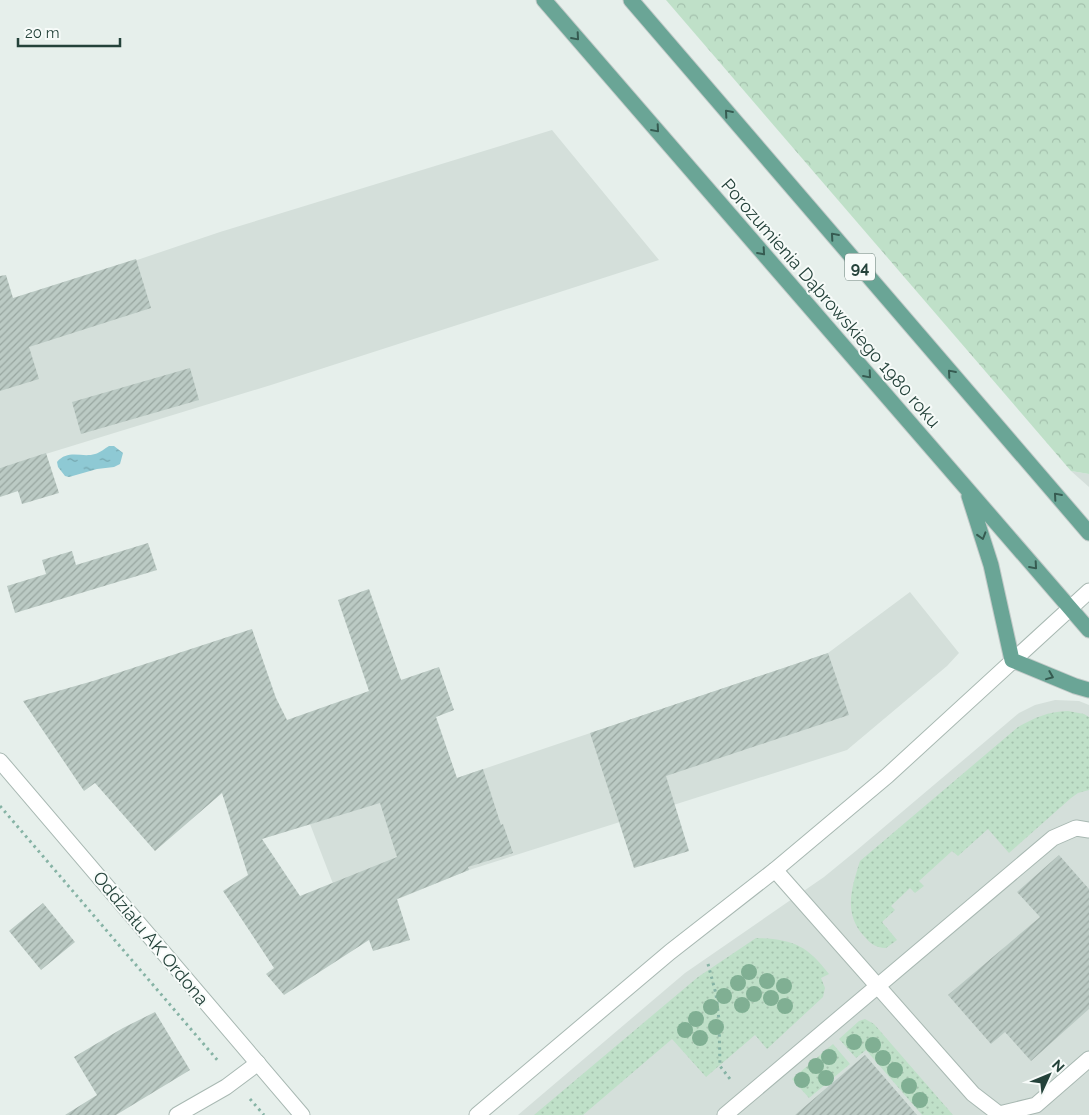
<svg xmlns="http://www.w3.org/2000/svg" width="1089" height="1115" font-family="Raleway,sans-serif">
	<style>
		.built { fill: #d4dfda }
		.grass { fill: url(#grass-dots) }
		.forest { fill: url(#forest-crowns) }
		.water { fill: url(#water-ripples) }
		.building { fill: url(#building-hatch); fill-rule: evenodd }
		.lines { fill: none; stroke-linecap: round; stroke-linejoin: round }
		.service-casing { stroke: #a8b8b2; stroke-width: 17 }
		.minor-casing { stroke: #a8b8b2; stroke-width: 17 }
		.tertiary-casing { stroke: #a8b8b2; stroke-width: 17 }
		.primary-casing { stroke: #c2cac8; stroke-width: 17 }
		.path { stroke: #86b3a5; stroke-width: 3; stroke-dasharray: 2.5 4; stroke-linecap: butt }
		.service { stroke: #fff; stroke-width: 15 }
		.minor { stroke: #fff; stroke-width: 15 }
		.tertiary { stroke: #fff; stroke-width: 15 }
		.primary { stroke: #6aa596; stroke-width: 15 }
		.tree { fill: #80af93 }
		.oneway { stroke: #365b51 }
		.labels { text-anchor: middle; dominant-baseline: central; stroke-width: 4; stroke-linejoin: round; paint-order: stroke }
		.shield { fill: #f7fbf9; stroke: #637a73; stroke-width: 1 }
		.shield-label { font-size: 16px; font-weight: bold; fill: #24423a }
		.street-label { font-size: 18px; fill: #24423a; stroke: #f7fbf9 }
	</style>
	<defs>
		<pattern id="grass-dots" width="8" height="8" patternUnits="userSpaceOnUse" patternTransform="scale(1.25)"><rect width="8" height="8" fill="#bfe0c8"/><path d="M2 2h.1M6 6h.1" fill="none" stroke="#a4c1ad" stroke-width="1.8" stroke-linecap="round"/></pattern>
		<pattern id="forest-crowns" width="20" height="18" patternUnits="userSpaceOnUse" patternTransform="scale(1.25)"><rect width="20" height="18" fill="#bfe0c8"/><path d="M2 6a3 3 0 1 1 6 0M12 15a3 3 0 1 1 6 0" fill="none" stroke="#a4c1ad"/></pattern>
		<pattern id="water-ripples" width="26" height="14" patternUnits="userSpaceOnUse" patternTransform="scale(1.25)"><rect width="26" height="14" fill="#8ec9d4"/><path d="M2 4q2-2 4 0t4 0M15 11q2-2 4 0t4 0" fill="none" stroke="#74a5ad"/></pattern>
		<pattern id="building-hatch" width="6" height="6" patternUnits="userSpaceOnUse" patternTransform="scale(1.25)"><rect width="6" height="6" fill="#bbcac4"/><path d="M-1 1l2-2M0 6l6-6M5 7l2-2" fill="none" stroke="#98a6a0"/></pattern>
	</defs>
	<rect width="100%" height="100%" fill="#e6efeb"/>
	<path class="built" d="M552,130L659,260L271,385L0,468V303L72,282L220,232Z
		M1071,471L1089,474V487Z
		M910,592L959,653L947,666L847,750L469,870L347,920L310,824L436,785L828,653Z
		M1055,700L1079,701L1089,705V1115H518L685,973L824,877L857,850L1019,713L1035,705Z"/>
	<path class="grass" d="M1068,711L1084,714L1089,717V790L1078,793L1071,798L1009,853L988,829L958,856L952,851L919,881L924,886L915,893L910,888L891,906L895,910L882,922L897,940L886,948C875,948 870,943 863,935C843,912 852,887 860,861L1018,727C1036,717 1047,712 1068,711Z
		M756,938C792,939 807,945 829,974L821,978L825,988L823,997L767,1049L755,1035L706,1077L672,1039L583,1115H534L698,977Z
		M865,1019L874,1024L953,1115H922L866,1050L856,1058L839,1039L859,1021Z
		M833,1044L850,1064L809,1098L792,1079Z"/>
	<path class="forest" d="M666,0H1089V474L1071,471Z"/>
	<path class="water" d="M109,446H114L123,453L120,464L114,467L97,469L69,477L65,476L58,467L57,462C68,449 82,458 95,454C100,453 105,448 109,446Z"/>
	<path class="building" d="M136,259L151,308L29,347L39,379L0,391V276L6,275L13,298Z
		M190,368L199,400L81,434L72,402Z
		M46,453L59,493L22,504L18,491L0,497V468Z
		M148,543L157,570L15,613L7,586L46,574L42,560L72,551L76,565Z
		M369,589L401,680L439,667L454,710L436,717L457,778L483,769L501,825L503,824L513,853L468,867L469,870L397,899L410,940L373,951L369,940L284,995L266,974L274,968L223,891L248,875L222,793L155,851L95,783L84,791L23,701L93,681L252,629L276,698L287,720L369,691L338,600ZM380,803L397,857L300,896L262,839Z
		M828,653L849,715L666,776L689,851L634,868L590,733Z
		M1059,855L1089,889V1009L1031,1061L1005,1032L991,1044L948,995L1040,917L1017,892Z
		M43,903L75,942L41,970L9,931Z
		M155,1012L190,1070L116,1115H65L97,1095L74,1057L123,1028Z
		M865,1055L917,1115H795Z"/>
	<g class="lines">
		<defs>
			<path id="service" d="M775,870L973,1094L999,1114L1036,1105L1089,1059
				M177,1115L226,1087L258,1063
				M725,1115L1053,838L1076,828L1089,830"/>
			<path id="minor" d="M477,1115L670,952L775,870L887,776L1089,591"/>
			<path id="tertiary" d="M0,761L302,1115"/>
			<path id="primary" d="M544,0L1089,630
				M631,0L1089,533
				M969,496L991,565L1012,660L1075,686L1089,690"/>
		</defs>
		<use href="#service" class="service-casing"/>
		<use href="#minor" class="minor-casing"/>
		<use href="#tertiary" class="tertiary-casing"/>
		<use href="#primary" class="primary-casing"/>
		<path class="path" d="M0,806L219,1062
			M708,964L716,994L719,1020L720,1066L730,1079
			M250,1099L264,1115"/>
		<use href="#service" class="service"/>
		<use href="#minor" class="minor"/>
		<use href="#tertiary" class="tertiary"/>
		<use href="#primary" class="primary"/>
	</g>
	<g class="tree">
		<circle cx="749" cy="972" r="8"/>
		<circle cx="767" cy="981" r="8"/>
		<circle cx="738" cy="983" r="8"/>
		<circle cx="784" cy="986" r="8"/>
		<circle cx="754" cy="994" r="8"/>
		<circle cx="724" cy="996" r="8"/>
		<circle cx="771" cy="998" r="8"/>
		<circle cx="742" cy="1005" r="8"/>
		<circle cx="785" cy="1006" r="8"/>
		<circle cx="711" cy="1007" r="8"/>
		<circle cx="696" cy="1019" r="8"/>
		<circle cx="716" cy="1027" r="8"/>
		<circle cx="685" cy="1030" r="8"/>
		<circle cx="700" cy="1038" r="8"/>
		<circle cx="854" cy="1042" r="8"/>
		<circle cx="873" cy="1045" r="8"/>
		<circle cx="829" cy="1057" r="8"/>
		<circle cx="883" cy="1058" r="8"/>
		<circle cx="816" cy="1066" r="8"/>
		<circle cx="895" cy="1070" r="8"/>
		<circle cx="826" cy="1078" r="8"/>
		<circle cx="802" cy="1080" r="8"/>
		<circle cx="909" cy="1086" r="8"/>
		<circle cx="920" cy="1100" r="8"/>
	</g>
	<defs><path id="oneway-chevron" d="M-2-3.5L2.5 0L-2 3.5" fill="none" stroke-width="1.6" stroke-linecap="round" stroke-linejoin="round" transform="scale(1.25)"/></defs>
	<g class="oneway">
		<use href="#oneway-chevron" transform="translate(576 37) rotate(49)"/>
		<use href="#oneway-chevron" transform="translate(728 113) rotate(-131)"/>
		<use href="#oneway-chevron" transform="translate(656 129) rotate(49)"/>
		<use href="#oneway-chevron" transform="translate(834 236) rotate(-131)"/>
		<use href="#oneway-chevron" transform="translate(762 252) rotate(49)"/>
		<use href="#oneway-chevron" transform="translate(951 373) rotate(-131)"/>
		<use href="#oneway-chevron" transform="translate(868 375) rotate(49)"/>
		<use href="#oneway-chevron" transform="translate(1057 496) rotate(-131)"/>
		<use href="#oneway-chevron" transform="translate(982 536) rotate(73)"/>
		<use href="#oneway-chevron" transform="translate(1034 566) rotate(49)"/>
		<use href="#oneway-chevron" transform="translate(1050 676) rotate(22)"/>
	</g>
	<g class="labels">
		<rect class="shield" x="845" y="253.5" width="30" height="27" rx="4"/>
		<g class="shield-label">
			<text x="860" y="267">94</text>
		</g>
		<g class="street-label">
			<text transform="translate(831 303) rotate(49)">Porozumienia Dąbrowskiego 1980 roku</text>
			<text transform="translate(151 938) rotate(50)">Oddziału AK Ordona</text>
		</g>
	</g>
	<g transform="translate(1049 1075) rotate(46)" stroke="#f7fbf9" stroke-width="4" paint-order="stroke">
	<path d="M0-4L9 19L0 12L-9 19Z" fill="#24423a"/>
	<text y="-8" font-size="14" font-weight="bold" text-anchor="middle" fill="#24423a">N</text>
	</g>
	<path d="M18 38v8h102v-8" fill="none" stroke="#24423a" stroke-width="2.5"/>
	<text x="25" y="38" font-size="15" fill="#24423a" stroke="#f7fbf9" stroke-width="4" paint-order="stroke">20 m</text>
</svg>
